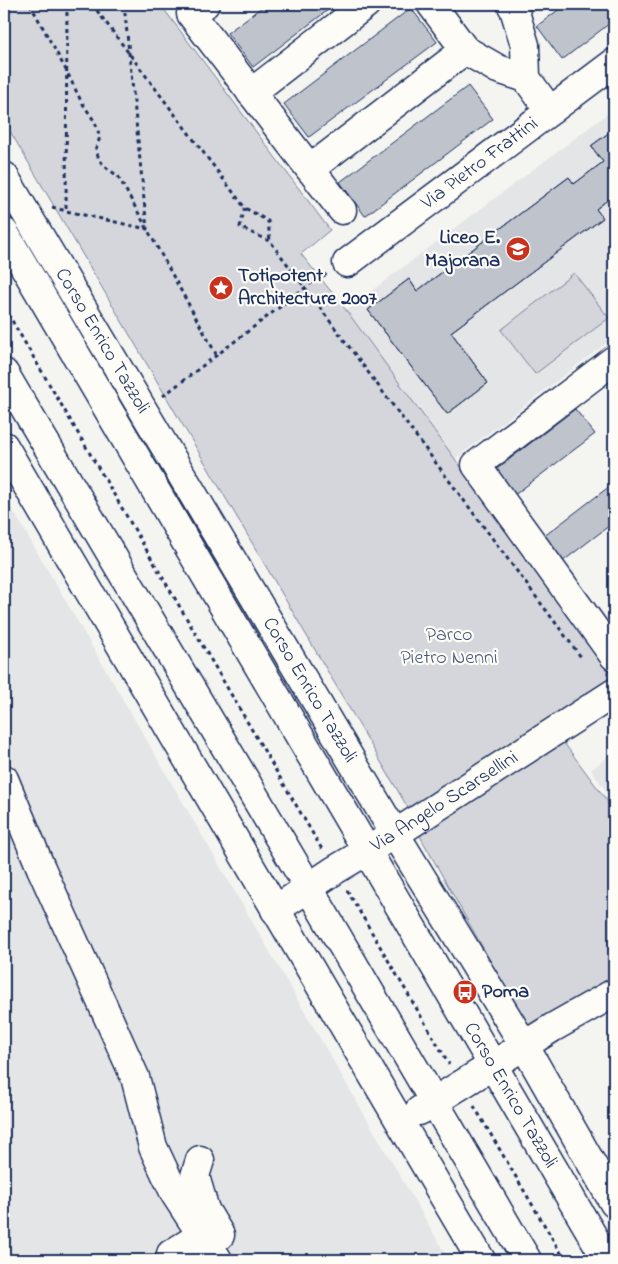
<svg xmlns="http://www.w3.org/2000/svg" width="618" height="1264" font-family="'Indie Flower',sans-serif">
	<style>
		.built { fill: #e4e5e6 }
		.green { fill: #d4d6db; stroke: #78829c }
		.building { fill: #bfc3cc; stroke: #1b2f5e }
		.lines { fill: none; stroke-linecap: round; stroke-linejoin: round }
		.minor-casing { stroke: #1b2f5e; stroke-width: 31 }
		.path { stroke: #1b2f5e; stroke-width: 3; stroke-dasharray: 4 4; stroke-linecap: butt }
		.minor { stroke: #fdfcf7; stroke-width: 28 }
		.labels { text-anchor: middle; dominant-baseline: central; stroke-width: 4.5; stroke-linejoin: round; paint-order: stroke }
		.street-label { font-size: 20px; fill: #1b2f5e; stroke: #fdfcf7 }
		.poi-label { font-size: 20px; font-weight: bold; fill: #1b2f5e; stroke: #fdfcf7; text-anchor: start }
		.park-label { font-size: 20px; fill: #49597d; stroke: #fdfcf7 }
	</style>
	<rect width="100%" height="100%" fill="#f4f4f1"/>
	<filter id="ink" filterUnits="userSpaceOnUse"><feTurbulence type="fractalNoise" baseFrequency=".02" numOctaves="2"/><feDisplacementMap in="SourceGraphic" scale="10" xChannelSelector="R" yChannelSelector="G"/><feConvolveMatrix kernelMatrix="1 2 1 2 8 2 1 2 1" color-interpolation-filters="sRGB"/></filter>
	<g filter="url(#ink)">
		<path class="built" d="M614,109V337L455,459L346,310Z
			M4,495L449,1260H4Z
			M614,752V802L591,770Z"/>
		<path class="green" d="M4,4H160L330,230L301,254L346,310L455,459L614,670V675L603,686L560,718L408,808L4,121Z
			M574,273L609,318L535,374L501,330Z
			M564,743L614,810V976L528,1028L416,829Z"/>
		<path class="building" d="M266,4H336L253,67L227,33Z
			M566,4H614V20L562,60L537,26Z
			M411,8L437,42L309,137L284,104Z
			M468,86L493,119L365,216L340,182Z
			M614,129V195L596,209L603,218L451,332L488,383L447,414L368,310L409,279L417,291L569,177L574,184L603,162L591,146Z
			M614,129V195L596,209L603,218L451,332L488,383L447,414L368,310L409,279L417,291L569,177L574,184L603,162L591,146Z
			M575,409L595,434L509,499L490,474Z
			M614,483V522L558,565L539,540Z"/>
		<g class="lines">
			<defs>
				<g id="minor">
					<path d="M205,4L191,14L310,169L465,50"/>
					<path d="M431,4L465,50L498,69L526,78"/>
					<path d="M511,4L514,9L525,45L526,78L550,111"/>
					<path d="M251,93L366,4"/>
					<path d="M310,169L342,210"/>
					<path id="s1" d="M4,176L395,834L524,1045L614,1203"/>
					<path id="s2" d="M4,232L607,1260"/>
					<path id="s3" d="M347,263L614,63"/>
					<path d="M614,360L476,465L614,656"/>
					<path d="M4,373L297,868L527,1260"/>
					<path d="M4,446L481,1260"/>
					<path d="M4,779L41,868L135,1077L153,1147L175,1194L218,1260"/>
					<path id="s4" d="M275,910L335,870L395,834L614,693"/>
					<path d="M419,1111L493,1065L552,1028L614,993"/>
					<path d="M200,1160L195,1176L205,1210L220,1235"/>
					<path d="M171,1254L202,1235"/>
				</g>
			</defs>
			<use href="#minor" class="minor-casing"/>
			<path class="path" d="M30,4L66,70L81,101L95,122L100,137L96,149L99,160L108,169L118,176L216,354
				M67,4L66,211L147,229L124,4
				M92,4L245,208L268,221L270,241L581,657
				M52,207L66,211
				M245,208L240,227L269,241
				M4,307L323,851
				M163,396L314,281L327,274
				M347,890L449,1064
				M474,1106L565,1260"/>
			<use href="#minor" class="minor"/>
		</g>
	</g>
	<defs>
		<symbol id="school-disc" viewBox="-11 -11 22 22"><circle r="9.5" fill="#c8321e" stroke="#fdfcf7"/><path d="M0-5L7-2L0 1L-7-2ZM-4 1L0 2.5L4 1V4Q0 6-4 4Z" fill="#fff"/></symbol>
		<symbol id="sight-disc" viewBox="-11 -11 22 22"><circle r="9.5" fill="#c8321e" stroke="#fdfcf7"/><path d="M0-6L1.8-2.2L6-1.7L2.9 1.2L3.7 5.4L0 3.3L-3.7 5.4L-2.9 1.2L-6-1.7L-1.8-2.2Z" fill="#fff"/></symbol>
		<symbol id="bus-disc" viewBox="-11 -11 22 22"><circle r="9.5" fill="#c8321e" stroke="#fdfcf7"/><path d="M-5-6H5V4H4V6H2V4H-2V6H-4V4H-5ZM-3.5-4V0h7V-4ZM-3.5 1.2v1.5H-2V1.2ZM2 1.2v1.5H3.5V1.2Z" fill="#fff"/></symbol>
	</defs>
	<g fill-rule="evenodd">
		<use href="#school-disc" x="504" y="235" width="28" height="28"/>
		<use href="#sight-disc" x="207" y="274" width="28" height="28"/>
		<use href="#bus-disc" x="451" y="978" width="28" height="28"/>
	</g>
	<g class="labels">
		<g class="street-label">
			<text stroke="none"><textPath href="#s3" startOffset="166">Via Pietro Frattini</textPath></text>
			<text stroke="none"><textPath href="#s1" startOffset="192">Corso Enrico Tazzoli</textPath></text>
			<text stroke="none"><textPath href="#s1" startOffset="598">Corso Enrico Tazzoli</textPath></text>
			<text stroke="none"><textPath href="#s4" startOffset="201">Via Angelo Scarsellini</textPath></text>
			<text stroke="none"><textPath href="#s2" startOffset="1001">Corso Enrico Tazzoli</textPath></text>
		</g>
		<g class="poi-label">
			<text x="500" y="238" text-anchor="end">Liceo E.<tspan x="500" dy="23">Majorana</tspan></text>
			<text x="238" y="276">Totipotent<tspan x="238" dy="23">Architecture 2007</tspan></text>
			<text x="482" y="992">Poma</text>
		</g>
		<g class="park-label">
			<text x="449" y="635">Parco<tspan x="449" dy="23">Pietro Nenni</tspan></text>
		</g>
	</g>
	<rect width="618" height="1264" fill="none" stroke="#fdfcf7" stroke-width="20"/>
	<rect x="10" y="10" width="598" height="1244" fill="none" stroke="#1b2f5e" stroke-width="2" filter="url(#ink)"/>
</svg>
